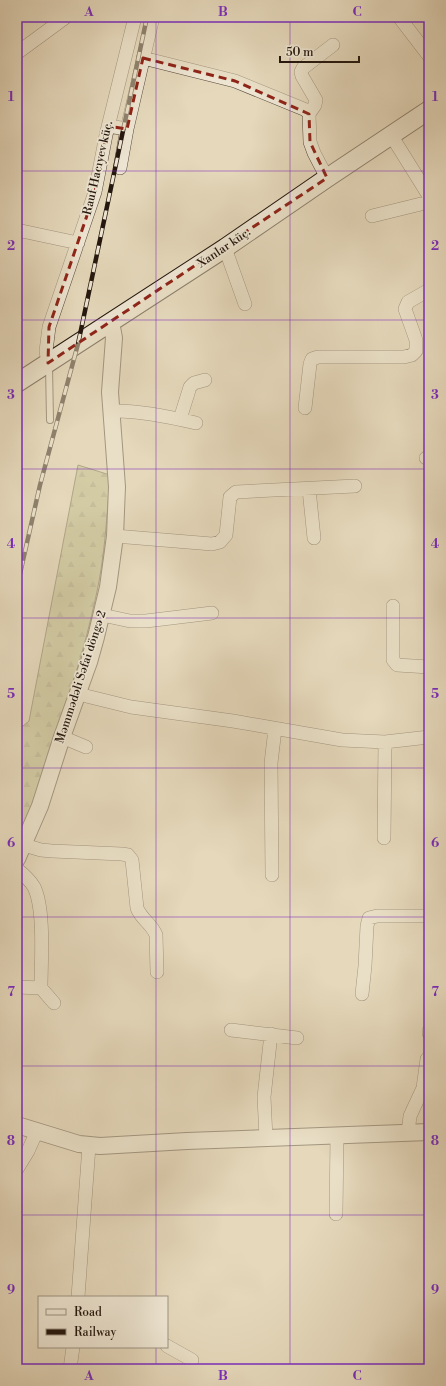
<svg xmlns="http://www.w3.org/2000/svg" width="446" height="1386" font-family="'Libre Bodoni',serif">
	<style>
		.forest { fill: url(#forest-firs); stroke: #706a4c }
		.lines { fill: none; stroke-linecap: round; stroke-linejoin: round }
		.service-casing { stroke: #544739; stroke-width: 8 }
		.minor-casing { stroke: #544739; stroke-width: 14 }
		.tertiary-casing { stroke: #544739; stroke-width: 18 }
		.secondary-casing { stroke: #24170e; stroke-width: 20 }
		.service { stroke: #eee6d3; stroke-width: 6 }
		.minor { stroke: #eee6d3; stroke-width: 13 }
		.tertiary { stroke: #eee6d3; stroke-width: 16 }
		.secondary { stroke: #eee6d3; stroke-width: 18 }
		.rail-casing { stroke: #24170e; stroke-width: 4.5 }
		.rail { stroke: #eee6d3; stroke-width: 3; stroke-dasharray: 9; stroke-linecap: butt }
		.marked { fill: none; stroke: #8f2418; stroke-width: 3; stroke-dasharray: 8 5; stroke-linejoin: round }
		.grid { fill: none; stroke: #7b2cbf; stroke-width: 1; stroke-opacity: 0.55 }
		.labels { text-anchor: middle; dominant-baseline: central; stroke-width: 3.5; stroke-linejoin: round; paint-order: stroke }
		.street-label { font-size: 12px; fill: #24170e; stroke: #eee6d3 }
		.neatline { fill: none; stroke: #7b2cbf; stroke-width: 1.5 }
		.grid-label { font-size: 13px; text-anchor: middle; font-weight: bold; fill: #7b2cbf }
	</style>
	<defs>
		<pattern id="forest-firs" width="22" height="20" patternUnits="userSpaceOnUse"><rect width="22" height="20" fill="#bdbc8b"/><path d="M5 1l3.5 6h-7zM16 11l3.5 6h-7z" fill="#a2a177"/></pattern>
	</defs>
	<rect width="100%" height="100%" fill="#e5d8bb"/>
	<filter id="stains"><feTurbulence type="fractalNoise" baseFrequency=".005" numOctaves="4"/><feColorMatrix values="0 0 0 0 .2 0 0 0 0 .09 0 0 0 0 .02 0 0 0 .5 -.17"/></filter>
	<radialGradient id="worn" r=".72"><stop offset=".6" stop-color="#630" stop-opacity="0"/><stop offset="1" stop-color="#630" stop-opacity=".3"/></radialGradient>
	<path class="forest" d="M78,465L110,475C107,515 105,556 96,596C85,648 68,700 50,751C40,780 33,812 17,838V731L29,721Z"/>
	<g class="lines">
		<defs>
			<path id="service" d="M49,366L50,420"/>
			<path id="minor" d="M399,17L429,56
				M17,53L66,17
				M143,58L235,81L306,110L309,114L310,142L314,153L327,178
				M309,114L315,105L316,100L302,76L301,72L303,68L333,45
				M108,126L127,129L153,17
				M391,135L429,196
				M120,168L127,129
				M372,216L429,202
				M17,230L78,243
				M225,248L245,304
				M48,363L46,351L49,327L95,192L106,135L135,17
				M305,408L310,364L312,359L318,357H404L412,355L416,351V340L405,309L408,302L429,290
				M111,411C137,410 171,417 196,423
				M180,419L190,387L194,383L205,380
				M426,458H429
				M309,489L314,538
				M115,536L212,544L220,542L226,535L230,497L236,492L355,486
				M393,606V660L397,665L429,667
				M102,615L130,621H146L212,613
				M78,694L131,707L233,721L342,740L385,742L429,737
				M62,737L86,747
				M384,838L385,742
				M24,845L41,850L52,851L122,854L128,855L132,860L137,908C141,919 152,924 156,935L157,972
				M17,869C23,874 30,880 34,887C45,909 41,962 41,988L17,987
				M272,875L271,763L275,729
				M41,988L54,1003
				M362,994L365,966L367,926L369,918L377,916H429
				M231,1030L297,1038
				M429,1033V1031
				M408,1133L410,1116L423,1088L427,1059
				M266,1138L264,1097L271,1034
				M17,1169L28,1151L37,1131
				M336,1214L337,1136
				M78,1297L89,1146
				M167,1346L192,1360
				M70,1369L73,1347"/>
			<path id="tertiary" d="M17,859L40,806L62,737L89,662L96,637L108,587L115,536L117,487L110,392L114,338L111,322
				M17,1125L79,1144L100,1146L187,1141L429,1132"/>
			<path id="secondary" d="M17,383L225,248L327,178L429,110"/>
		</defs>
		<use href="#service" class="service-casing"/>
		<use href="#minor" class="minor-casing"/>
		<use href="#tertiary" class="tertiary-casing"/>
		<use href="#secondary" class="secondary-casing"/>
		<use href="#service" class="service"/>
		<use href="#minor" class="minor"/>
		<use href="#tertiary" class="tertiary"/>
		<use href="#secondary" class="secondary"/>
		<defs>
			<path id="rail" d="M17,587L40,485L78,344L147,17"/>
		</defs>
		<use href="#rail" class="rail-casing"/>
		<use href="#rail" class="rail"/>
	</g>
	<path d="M0 0H446V1386H0ZM143,58L235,81L309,114L310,142L327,178L48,363L49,327L95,192L108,126L127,129Z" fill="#e5d8bb" fill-opacity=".55" fill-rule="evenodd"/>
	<path class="marked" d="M143,58L235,81L309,114L310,142L327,178L48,363L49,327L95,192L108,126L127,129Z"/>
	<path class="grid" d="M156,17V1297M290,17V1369M17,171H429M17,320H429M17,469H429M17,618H429M17,768H429M17,917H429M17,1066H429M17,1215H429M156,1347V1369"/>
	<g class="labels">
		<g class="street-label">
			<text transform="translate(98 168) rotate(-77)">Rauf Hacıyev küç.</text>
			<text transform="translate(224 248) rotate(-34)">Xanlar küç.</text>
			<text transform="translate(81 677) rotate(-72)">Məmmədəli Səfai döngə 2</text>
		</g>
	</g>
	<rect width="446" height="1386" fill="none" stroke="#e5d8bb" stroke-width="44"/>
	<rect x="38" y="1296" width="130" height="52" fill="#eee6d3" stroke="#9d9384"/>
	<rect x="46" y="1309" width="20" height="6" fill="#eee6d3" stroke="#9d9384"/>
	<text x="74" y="1316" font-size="12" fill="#24170e">Road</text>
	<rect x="46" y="1329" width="20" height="6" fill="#24170e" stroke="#9d9384"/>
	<text x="74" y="1336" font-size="12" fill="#24170e">Railway</text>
	<path d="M280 56v6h79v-6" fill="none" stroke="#24170e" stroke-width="2"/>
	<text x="286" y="56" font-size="12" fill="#24170e" stroke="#eee6d3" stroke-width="3" paint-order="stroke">50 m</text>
	<rect x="22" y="22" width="402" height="1342" class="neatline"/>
	<g class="grid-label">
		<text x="89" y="16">A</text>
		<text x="223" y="16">B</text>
		<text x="357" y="16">C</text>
		<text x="11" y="101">1</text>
		<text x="435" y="101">1</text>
		<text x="11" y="250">2</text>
		<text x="435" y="250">2</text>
		<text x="11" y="399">3</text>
		<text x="435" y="399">3</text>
		<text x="11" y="548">4</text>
		<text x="435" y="548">4</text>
		<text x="11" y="698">5</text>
		<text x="435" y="698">5</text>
		<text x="11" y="847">6</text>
		<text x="435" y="847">6</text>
		<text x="11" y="996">7</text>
		<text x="435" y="996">7</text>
		<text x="11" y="1145">8</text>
		<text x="435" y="1145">8</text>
		<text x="11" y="1294">9</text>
		<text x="435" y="1294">9</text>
		<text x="89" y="1380">A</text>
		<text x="223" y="1380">B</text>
		<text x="357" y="1380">C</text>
	</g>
	<rect width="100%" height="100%" filter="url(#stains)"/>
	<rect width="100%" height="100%" fill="url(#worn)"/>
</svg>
